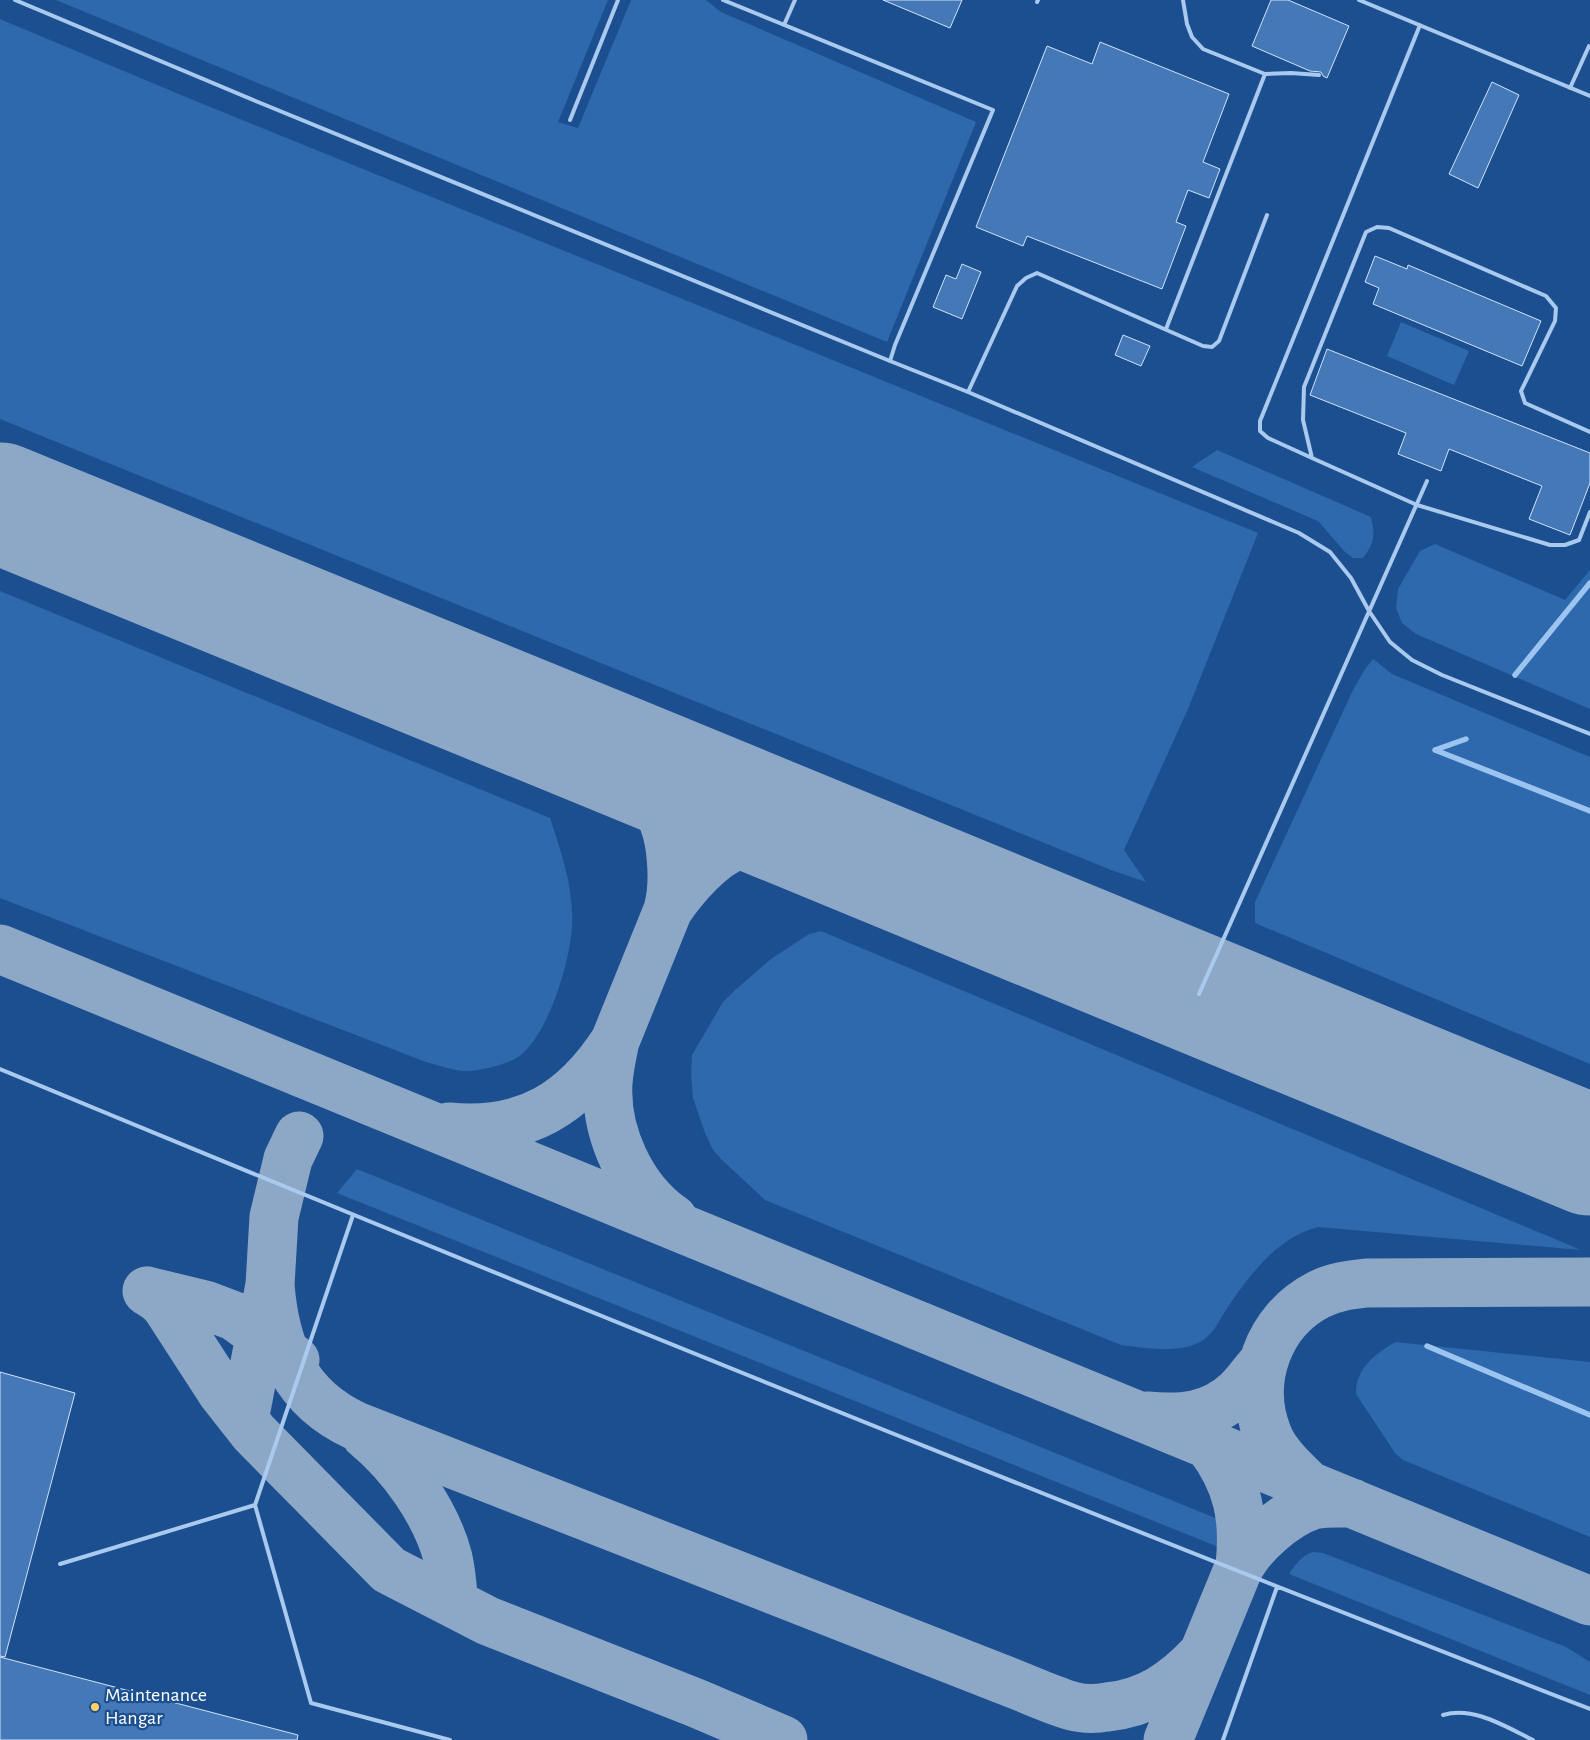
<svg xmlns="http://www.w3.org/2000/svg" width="1590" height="1740" font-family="'Alegreya Sans',sans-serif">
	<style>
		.green { fill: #2e69ad }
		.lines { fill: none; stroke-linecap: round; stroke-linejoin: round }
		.stream { stroke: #9cc4f0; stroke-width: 5.5 }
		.taxiway { stroke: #8da7c7; stroke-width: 49 }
		.runway { stroke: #8da7c7; stroke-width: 121 }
		.building { fill: #4478b7; stroke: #cfe3fa }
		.lane { stroke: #a9c9ee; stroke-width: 4 }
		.poi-dot { fill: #ffd166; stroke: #1b4f8f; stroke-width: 2 }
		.labels { text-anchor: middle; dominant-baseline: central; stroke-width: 4.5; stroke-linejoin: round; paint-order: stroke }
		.poi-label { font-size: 20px; fill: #fff; stroke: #1b4f8f; text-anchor: start }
	</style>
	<rect width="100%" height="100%" fill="#1b4f8f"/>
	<path class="green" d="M56,0H608L558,122L578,128L631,0H706L721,12L976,122L887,342Z
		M0,19L181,95L1258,533L1188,709L1124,850L1146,882L1111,870L0,419Z
		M1401,322L1469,351L1454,385L1387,356Z
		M1217,450L1371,517C1375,535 1375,542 1363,558H1353L1345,552L1318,521L1192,467Z
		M1435,544L1565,600L1590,570V709L1416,634L1402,623L1396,608L1398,589L1420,551Z
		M0,591L550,818C561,852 574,888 572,925C571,960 547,1041 515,1059C503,1065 477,1072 463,1071C451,1070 438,1065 426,1062L0,898Z
		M1373,659L1392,674L1590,757V1064L1255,923V902L1353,690L1365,669Z
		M821,931L1581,1250L1318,1227C1277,1237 1248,1277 1226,1310C1219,1321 1212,1336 1200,1342C1177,1354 1146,1348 1121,1345L765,1200L721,1159L713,1150L705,1133L693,1098L691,1075L692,1055L723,1002L734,991L771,959L809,934Z
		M357,1169L1225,1522L1227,1532L1226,1550L337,1193Z
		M1396,1342L1590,1362V1537L1403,1460L1395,1453L1356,1394C1355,1370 1375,1353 1396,1342Z
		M1313,1552L1323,1553L1566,1647L1590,1662V1695L1289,1574C1296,1564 1302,1555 1313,1552Z"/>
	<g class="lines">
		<path class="stream" d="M1515,675L1590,583
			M1435,750L1590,811
			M1435,750L1466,739
			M1427,1346L1590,1415"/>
		<path class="taxiway" d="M598,747C639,777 667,804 671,857C673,876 673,891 668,910C683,888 712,853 739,845C770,836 804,842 835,844
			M0,949L1590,1601
			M615,1041L668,910
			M449,1127C525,1134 574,1104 615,1041C612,1055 609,1068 608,1083C605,1133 631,1190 673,1219
			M270,1285C275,1348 295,1398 356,1426L1022,1687C1039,1694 1055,1701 1072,1706C1083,1709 1096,1709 1107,1707C1147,1703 1175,1684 1202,1655
			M147,1291L158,1298L166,1306L221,1391L254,1433L389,1570L488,1621L696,1703L783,1740
			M147,1291L205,1305L234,1316L295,1360
			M1147,1416C1181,1419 1211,1417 1237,1393C1247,1384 1254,1372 1263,1363
			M244,1420L270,1285L274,1217L288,1159L299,1136
			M366,1435C402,1465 436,1512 448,1558C451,1571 452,1583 453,1596
			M1209,1445C1238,1483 1245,1518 1240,1565
			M1307,1484C1292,1469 1274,1453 1267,1433C1247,1381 1268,1321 1318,1295C1333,1287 1349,1285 1366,1283L1590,1282
			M1168,1740L1237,1572C1249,1545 1285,1514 1313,1505C1326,1502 1339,1503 1352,1503"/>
		<path class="runway" d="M0,503L598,747L1590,1155"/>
	</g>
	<path class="building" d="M883,0H962L950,28Z
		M1271,0H1288L1349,26L1327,78L1323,76L1321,72L1310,71L1252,46Z
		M1100,42L1229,94L1203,162L1220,169L1209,198L1188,190L1176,222L1186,226L1162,289L1027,236L1023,246L976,227L1047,46L1092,64Z
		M1492,82L1519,95L1478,188L1449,174Z
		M1375,256L1407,269L1408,265L1541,321L1522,366L1373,304L1379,288L1365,282Z
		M962,264L981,272L962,319L933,307L946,275L956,279Z
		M1123,335L1150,346L1141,366L1115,355Z
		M1327,349L1590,453V483L1570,535L1529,519L1542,486L1449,449L1441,471L1398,454L1406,433L1310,395Z
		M0,1372L75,1393L5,1657L0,1656Z
		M0,1657L298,1735L297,1740H0Z"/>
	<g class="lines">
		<path class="lane" d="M15,0L258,102L890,361L968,392L1299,533L1330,552L1351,578L1369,611L1390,642L1412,660L1442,675L1590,734
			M723,0L993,110L895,345L890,361
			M1183,0L1187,24L1192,37L1203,49L1265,74L1291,73L1319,75
			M1359,0L1590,96
			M1037,2L1038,0
			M784,25L795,0
			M1570,88L1589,46
			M570,120L618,0
			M1166,329L1265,74
			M968,392L1017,286L1026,278L1037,273L1203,346L1212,347L1219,341L1267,215
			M1590,432L1525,403L1521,391L1555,321L1556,308L1546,296L1389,228L1377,227L1366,232L1304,387L1303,420L1312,458L1417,505L1550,545H1565L1579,540L1590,512
			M1312,458L1268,438L1260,431V421L1420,25
			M1199,994L1427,481
			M0,1069C528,1288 1058,1502 1590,1709
			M353,1215L255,1505L311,1703L450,1740
			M60,1564L255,1505
			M1443,1715C1474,1706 1506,1727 1533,1740
			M1223,1740L1277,1587"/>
	</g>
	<circle class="poi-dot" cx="95" cy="1707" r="5"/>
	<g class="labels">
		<g class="poi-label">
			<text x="105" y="1695">Maintenance<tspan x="105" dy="23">Hangar</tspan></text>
		</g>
	</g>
</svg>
